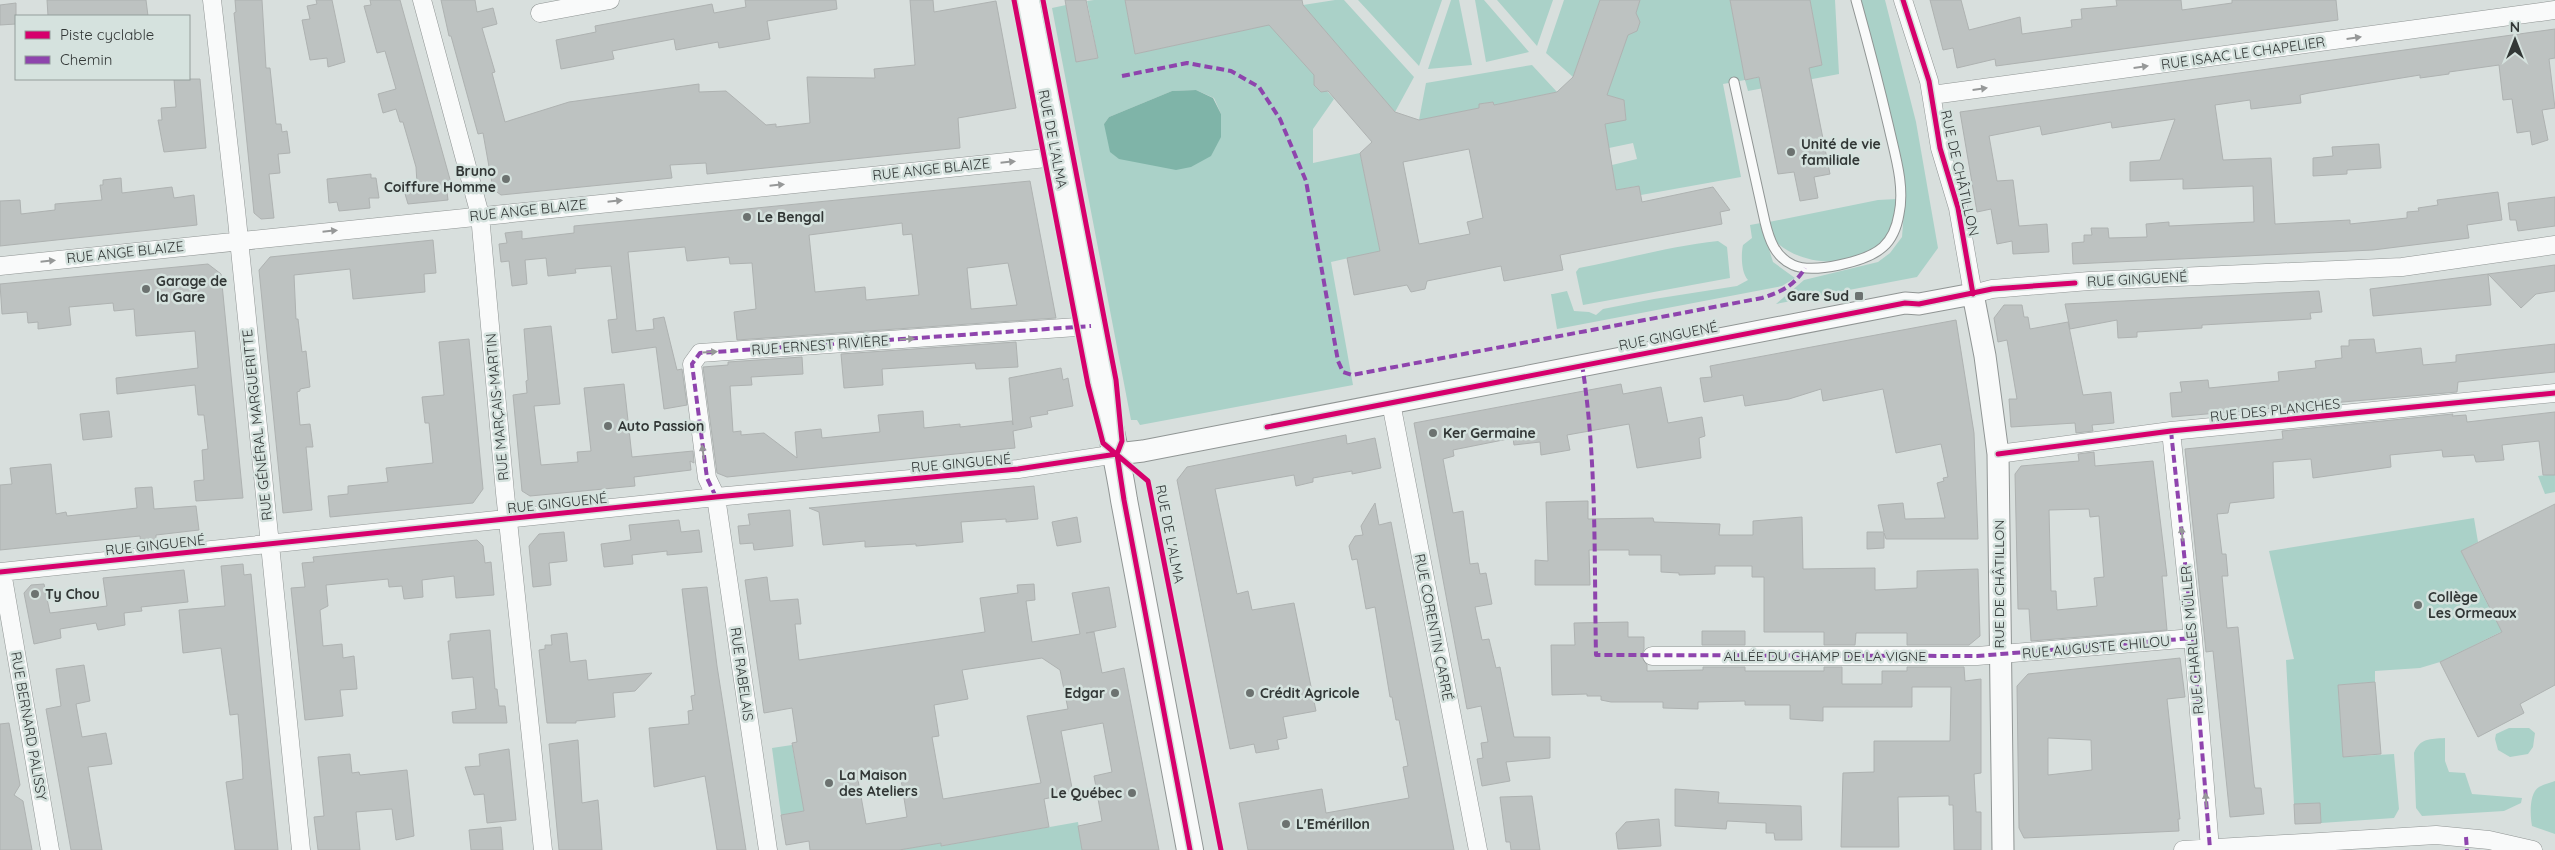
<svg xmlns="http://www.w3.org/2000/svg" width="2555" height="850" font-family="Quicksand,sans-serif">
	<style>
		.green { fill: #aad1c8; fill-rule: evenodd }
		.water { fill: #7fb4a8 }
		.building { fill: #bdc2c1; stroke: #aeb2b1; fill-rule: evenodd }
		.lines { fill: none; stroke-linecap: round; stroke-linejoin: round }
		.service-casing { stroke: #909594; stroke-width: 11 }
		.minor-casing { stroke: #909594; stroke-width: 19 }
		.tertiary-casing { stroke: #909594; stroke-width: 23 }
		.primary-casing { stroke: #909594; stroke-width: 28 }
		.service { stroke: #f9fafa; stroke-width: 9 }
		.minor { stroke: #f9fafa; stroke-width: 18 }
		.tertiary { stroke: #f9fafa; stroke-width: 21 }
		.primary { stroke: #f9fafa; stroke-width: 26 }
		.quiet { stroke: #8e44ad; stroke-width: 4; stroke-dasharray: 8 4; stroke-linecap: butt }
		.cycleway-casing { stroke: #d5e2de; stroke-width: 8 }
		.cycleway { stroke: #d6006c; stroke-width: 5 }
		.oneway { fill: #969898 }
		.poi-dot { fill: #6c7270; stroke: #d5e2de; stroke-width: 2 }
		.labels { text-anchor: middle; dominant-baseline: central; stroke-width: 5; stroke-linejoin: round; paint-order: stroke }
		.street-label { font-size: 14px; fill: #323736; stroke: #d5e2de }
		.poi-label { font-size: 14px; font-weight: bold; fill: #323736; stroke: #d5e2de; text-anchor: start }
	</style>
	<rect width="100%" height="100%" fill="#d8dfdd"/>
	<path class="green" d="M1094,0H1125L1135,54L1255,28L1260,14L1317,78L1314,85L1321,92L1326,90L1334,99L1313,129V163L1360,153L1380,251L1331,262L1353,385L1140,425L1137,420H1131L1052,8L1066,5L1077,62L1098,58L1087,1ZM1196,90L1214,98L1221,114L1104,124L1109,117L1172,91Z
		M1335,0H1344L1414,77L1395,112L1303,5Z
		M1358,0H1442L1419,66Z
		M1451,0H1459L1472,65L1428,69Z
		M1475,0H1484L1529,52L1486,62Z
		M1497,0H1553L1537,46Z
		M1564,0H1600L1573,77L1546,53Z
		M1640,0H1730L1745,80L1822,65L1810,0H1835L1839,74L1748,91L1745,80L1723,84L1741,177L1641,195L1637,186L1616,190L1612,165L1637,159L1633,143L1609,148L1605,124L1626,119L1624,100L1607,95Z
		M1860,0H1885L1916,122L1938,248L1917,277L1776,304L1804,280L1878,262L1890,253L1902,237L1905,199L1902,169Z
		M1532,65L1557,92L1494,105L1493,102L1479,104V108L1419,120L1426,83Z
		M1897,199C1897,210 1896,223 1890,233C1865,270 1803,270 1773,239L1769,222L1878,200Z
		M1761,223L1773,262L1795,278L1782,286L1557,329L1551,294H1553L1567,291L1574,311L1589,312L1596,315L1603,309L1654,299L1737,286L1748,280C1741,273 1741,254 1743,245L1752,238L1750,225Z
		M1718,241L1727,247L1730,278L1583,305L1576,272L1579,268C1626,259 1671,246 1718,241Z
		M2555,474V492L2545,494L2538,476Z
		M2474,518L2478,542L2461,551L2490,609L2523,621L2440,662L2420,668L2375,671V682L2338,685L2343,757L2394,754L2399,809L2394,818L2321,823L2320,803L2294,804L2286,660L2294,659L2269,551Z
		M2509,728H2529L2535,733L2533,747L2528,754L2510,757L2498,750L2495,739L2496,734Z
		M2445,738V761L2449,772L2465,773L2472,794L2522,798L2521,803L2504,811L2422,816L2416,808L2414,753C2420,738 2430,739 2445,738Z
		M792,745L804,811L781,815L772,748Z
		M2555,781V834L2532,826C2530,815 2529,793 2539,787C2544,784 2550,783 2555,781Z
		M1078,822L1082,850H899L941,843L942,846Z"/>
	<path class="water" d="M1196,90L1213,98L1221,114V137L1211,156L1191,167L1176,170L1119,159L1110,152L1104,124L1109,117L1172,91Z"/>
	<path class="building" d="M47,0H146L148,16H48Z
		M235,0H262L266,68H270L276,124H281L282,132L287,131L290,153L278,154L280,173L269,174L274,218L261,219L254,213L234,13L236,12Z
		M316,0H332L345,62L328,67L327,58L310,60L302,20L310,19L307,6L317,4Z
		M370,0H400L451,183L446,184L448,200L408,204L403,187L417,183L416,167L403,122H400L396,109L383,113L378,94L396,89L385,51L377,53L364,6L371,5Z
		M441,0H475L477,12L493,8L497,24L482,28L495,72L492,73L505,122L569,102L699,84V92L726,91L766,125L776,124V127L810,123L807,77L873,78H875L874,69L915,65L910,0H933L934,12L996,1L1016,108L958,118L960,148L707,174L706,163L670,165L672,178L501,195L493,189L483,133L478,134L451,36H449Z
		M745,0H836L837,9L767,21L770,39L719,48L718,42L676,50L674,39L612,51L614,59L561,69L556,40L596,32L595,26L712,4L714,13L746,7Z
		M1065,0H1086L1098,58L1076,62Z
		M1125,0H1302L1303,5L1395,112L1419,120L1479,108V104L1493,102L1494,105L1557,92L1573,77L1600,0H1640L1636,13L1640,22L1637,31L1628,35L1607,95L1624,100L1626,120L1605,124L1616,190L1639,186L1642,202L1713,187L1730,210L1720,212L1722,224L1560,255L1563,270L1504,281L1501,266L1427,281L1425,289L1411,292L1407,285L1354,295L1347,258L1380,251L1360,153L1372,142L1328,91L1321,92L1314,85V75L1269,25L1135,54ZM1469,149L1483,218L1467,222L1470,234L1419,244L1403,162Z
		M1730,0H1810L1822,65L1809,68L1830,174L1814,177L1818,198L1800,201L1794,172L1778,174L1759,77L1745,80Z
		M1930,0H1961L1969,30L2020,17L2022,34L2072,27L2071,20L2082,19L2081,9L2117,6L2116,0H2181L2182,10L2232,3V0H2336L2338,20L1996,66L1995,59L1957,68L1953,48L1943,50Z
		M16,3V24L0,25V5Z
		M2555,29V58L2549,59L2555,108L2542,110L2548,140L2532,145L2530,131L2517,133L2512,99L2503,100L2499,65L2449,72V74L2420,78V75L2309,93L2300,95L2301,103L2251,109L2250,100L2215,105L2223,160L2271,158L2275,224L2350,220V224L2407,218V212L2419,211L2418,208L2438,205L2437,200L2498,192L2502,220L2467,225L2469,238L2373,250L2073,264L2072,243L2084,242V235H2092L2091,228H2108L2109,238L2147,237L2146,224L2169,222V226L2254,222L2253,186L2183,189V179L2130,181V162L2160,160L2175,119L2112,128L2111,122L2042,135L2040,126L1989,136L1997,181L2013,180L2019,226L2047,224L2049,252L2013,254L2012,241L1997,244L1991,209L1977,212L1960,112Z
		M174,79H200L206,148L164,152L158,120H162L161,108L176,107Z
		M2379,144L2381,168L2347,170V174L2313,176V158L2333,156L2332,147Z
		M371,174V178H376L379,198H369L370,208L339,211L337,202L329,203L327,179Z
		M121,178L122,193L172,187L174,198L194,195L197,225L0,246V201L20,200L21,214L55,210V204L102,200L100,185H103V180Z
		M1030,181L1056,318L737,340L734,312L756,309L752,263L730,264L729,257L687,261L685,247L628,252L636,331L654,329L653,319L664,317L677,370L682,369L687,405L664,409L656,347L612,353L608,320L617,319L611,266L575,269L576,273L548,276L546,258L525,260L527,284L512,286L509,261L501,262L499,244L507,243L505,233L522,231V239L574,233V226ZM902,223L903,235L912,234L919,295L866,300L865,287L815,292L809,235ZM1008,263L1017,305L971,309L967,268Z
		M2555,197V226L2518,231L2516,220H2510L2508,203Z
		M433,240L436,273L424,274L425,292L353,299L350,269L294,275L296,319H298L302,352L306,351L310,387L300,389V391L297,392L300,425L310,424L313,447H306L312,510L283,513L259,270L270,257Z
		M208,264L221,274L243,498L196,501L194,481L204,480L202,450L208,449L204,415H198L195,385L117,394L116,378L198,368L195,331L136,336L134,309L114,311L113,303L69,307L71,325L38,329V322L28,323L27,312L2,314L0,284Z
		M2555,265V291L2536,294L2521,308L2488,274Z
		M2488,274L2491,305L2373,316L2370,289Z
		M2319,291L2322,312L2310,313L2311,319L2202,325V328L2137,332V337L2118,338L2117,320L2070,329L2065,304Z
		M2004,305H2022L2024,317H2028L2030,329L2068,322L2083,395L2111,392L2114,423L2092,425L2093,431L2076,433L2075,423L2011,427L2009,399H2017L2007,340L1998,342L1994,318Z
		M1956,320L1974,433L1978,539H1886L1884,533V548L1867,549V532H1884L1878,505L1903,503L1905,519L1945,518L1937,483L1944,481L1943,478L1948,477L1941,444L1896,453L1883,389L1823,401L1821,389L1789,399L1745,406L1743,395L1704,402L1700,378L1712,377L1710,366Z
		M551,326L560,404L534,406L541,465L578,462L577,452L591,451L584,388L624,384L632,457L693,451L694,463L690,461L691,470L634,477L635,486L530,496L522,491L513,395L527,393L526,381L528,380L524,329Z
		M469,339L483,489L473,503L330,517L328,496L348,494V486L388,482L386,468L433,463L429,423H425L422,397L444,395L439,342Z
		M2374,339L2376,353L2421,348L2423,365L2456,362V355L2555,344V372L2458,382L2457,392L2172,417L2170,393L2182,392L2180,382L2208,380L2209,388L2279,381L2278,372L2316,368L2315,361L2342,358L2341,346H2349V340Z
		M1016,342L1018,367L976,369L975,363L882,369L883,385L844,388L841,354Z
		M802,357L803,374L751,377L752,385L730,386L733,432L741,431V435L764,433L797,458L795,432L821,429L822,438L880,432L878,415L923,411L924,428L960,424V427L1012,421L1013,425L1009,378L1061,368L1063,380L1068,378L1073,406L1047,411L1048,414L1030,417L1032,427L1013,431L1015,448L727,477L717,473L703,367L728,365V362Z
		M1621,384L1623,394L1661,387L1668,423L1702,417L1705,436L1699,438L1701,458L1637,468L1629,424L1567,435L1570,450L1541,455L1540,442L1514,445L1513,438L1453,450L1454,456L1443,459L1453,513L1463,511L1470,564L1478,563L1480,574L1486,573L1492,604L1475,607L1482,640L1489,639L1496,668L1500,667L1514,737H1550V758L1506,762L1510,781L1482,786L1477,759L1483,758L1481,743L1488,742L1481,706L1467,709L1414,423Z
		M109,411L112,437L83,440L80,414Z
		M2555,412V475H2543L2539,441L2502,445L2504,460L2476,462L2474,455L2443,457L2442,450L2390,455L2391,467L2313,478L2311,459L2273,462L2274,498L2230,503L2228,513L2217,514L2222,554H2226L2228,576H2222L2227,628L2238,627L2254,784L2255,788H2261L2264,814L2230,817L2213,651L2206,652L2185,449L2283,439L2282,431L2453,414L2452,416L2466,415L2467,422Z
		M1346,435L1347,444L1375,438L1381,468L1352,474V471L1313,478V482L1296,486L1294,475L1215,489L1237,594L1248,591L1252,610L1294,603L1316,711L1283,717L1287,738L1277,740L1279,749L1256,753L1254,744L1230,749L1177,480L1187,467Z
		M2094,452L2095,466L2153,461L2167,576H2162L2167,630L2031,641L2029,609H2018L2015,474L2021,466L2079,461L2078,454ZM2089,509L2090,517L2099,516L2104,577L2094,578L2097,606L2057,610L2056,591H2051L2049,510Z
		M51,464L56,514L66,512L67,516L137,508L135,488L152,487L154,509L196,506L199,530L156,535V544L141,545L140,536L0,550V485L12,484L10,468Z
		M1034,486L1038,519L1006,522V519L961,522L963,542L916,546V544L865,547V541L823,545L819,512L809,508Z
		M1588,501V519L1653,518L1654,522L1720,524L1719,535H1753V521L1802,517L1803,569L1875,568V590L1917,588V571L1978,569L1980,636L1969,645H1907V633H1856L1855,645H1824V632H1764V577H1752V566H1715V574L1679,575V573L1661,572V555H1629V550H1589L1590,585H1535V560L1548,561L1546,502Z
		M1375,503L1379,525L1391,522L1454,850H1248L1239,803L1322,789L1326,813L1409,798L1403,767L1408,766L1399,720H1396L1392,697H1390L1375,607L1366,609L1357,559L1352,560L1349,546L1355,536L1363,535L1361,526Z
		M2555,504V685L2520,704L2524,713L2478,737L2440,662L2502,632L2461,551Z
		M790,510L793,546L754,550L753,543L740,544L738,526L750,525L748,514Z
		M1077,517L1081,542L1057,546L1052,522Z
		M679,520L681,532L699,530L702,552L667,555V551L632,555L633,564L604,567L601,544L631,540L629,525Z
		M564,532L567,561L549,563L551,585L533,587L529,546L539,534Z
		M477,540L483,546L485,563L491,562L494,595L456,598L454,576L422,580L423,597L404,599L402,586L389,587L388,579L326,585L328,606L320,610L323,646L342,644L343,658L354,656L357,689L340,690L343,716L305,720L291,588L305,587L302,563L314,562L313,557Z
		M243,564L244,575L251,574L278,850H235L226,782L243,779L242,760L238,714L230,715L221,648L183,653L179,610L225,606L221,566Z
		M184,570L188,602L141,607L142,611L124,613L125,625L98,630L96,623L60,629L61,638L34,644L24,593L31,585L44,584L50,613L107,606L103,578Z
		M767,577L770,601L798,599L801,624H795L799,660L985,632L980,598L1018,593L1017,585L1034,584L1035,600L1026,601L1032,642L1080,634L1072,593L1109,587L1116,627L1086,633L1094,632L1102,673L1124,668L1159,850H1082L1078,826L1102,821L1094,776L1112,772L1103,723L1061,731L1073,793L1044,799L1049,827L941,846V843L899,850H810L809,841L786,845L781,815L804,811L792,743L797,742L792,708L764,713L745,580ZM1042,658L1060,670L1068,709L1027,716L1041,783L943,799L932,737L939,736L934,705L968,699L962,670ZM900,773L907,817L866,824L858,780Z
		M707,587L717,666L746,850H717L705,776L654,787L649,728L689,724L688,711L693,710L691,696L695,695L682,589Z
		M1628,622V637H1644V649L1641,656L1647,665V671L1703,670V667H1745V671H1824V667H1842V684H1882V671H1907V667H1964L1965,681L1981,679V773L1974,774L1976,812H1981V850H1954L1953,805H1949V796L1898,797L1899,847H1841L1843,773L1874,772V741H1950L1951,687H1912V707H1823V721L1790,719V705H1745V701L1698,702V709L1663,708V702H1611L1601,700V696H1587V694L1552,695L1551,645H1575L1574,623Z
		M490,630L495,689H497L499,706H505L507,723H453L452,712L476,709L473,677L452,679L448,641H450V634Z
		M1702,631H1745V645H1702Z
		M567,633L570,662L586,660L588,680L652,673L635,691L613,693L615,717L576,721V723H547L539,650L545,649V645H552L551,635Z
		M2180,658L2185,697L2167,699L2180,819H2178L2179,831L2024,838L2019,828L2017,686L2028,674ZM2048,738L2091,740L2092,770L2048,775Z
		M84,665L90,701L76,704L82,737L106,733L112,764L88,767L102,850H71L46,709L61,706L56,669Z
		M2375,682L2381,754L2343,757L2338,685Z
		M9,723L20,785L14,795L23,801L32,850H0V724Z
		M578,740L582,803L598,800L602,850H559L549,744Z
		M509,749L516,820L487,823L484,794L474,795L465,767L480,766L479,754Z
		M350,754L352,773L359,772L360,775L407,770L414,836L396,840L392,809L356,812L360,850H318L314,817L324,816L318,757Z
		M1675,789L1719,792L1718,803L1801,806L1802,840H1775L1774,833H1766V823L1727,821L1726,829L1675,826Z
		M1532,796L1540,850H1511L1510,842H1506L1500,797Z
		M2320,803L2321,823L2295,824L2294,804Z
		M1659,819L1661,846L1618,849L1616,833L1626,822Z
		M501,827L503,850H471L469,830Z"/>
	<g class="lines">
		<defs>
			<path id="service" d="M1734,82L1765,222C1769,239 1775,257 1793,265C1813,274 1866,262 1883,247C1892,239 1897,226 1899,214C1905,186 1895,155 1889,128C1879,85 1868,43 1856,0"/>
			<path id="minor" d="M212,0L236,210L301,850
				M422,0L480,215L505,493L543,850
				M1903,0L1929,81L1940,148L1958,208L1973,294L1992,289L2089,281L2402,267L2555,245
				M540,13L610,0
				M1932,95L2555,10
				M0,266L1056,157
				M1391,403L1478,850
				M2171,431L2193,638L2210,849
				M1998,454L2171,431L2555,393
				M0,572L716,497L1018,469L1117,454
				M2,572L50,850
				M1652,656H1977L2193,638
				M768,850L716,497L707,478L692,364L700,353L1091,326
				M2183,850L2436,835L2489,840L2533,850"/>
			<path id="tertiary" d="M1117,454L1143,451L1905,303L1919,304L1973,294L1985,356L1998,454L2003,850"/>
			<path id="primary" d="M1026,0L1091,326C1099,385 1115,441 1124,500L1190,850"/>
		</defs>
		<use href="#service" class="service-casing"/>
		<use href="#minor" class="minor-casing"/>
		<use href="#tertiary" class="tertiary-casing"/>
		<use href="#primary" class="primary-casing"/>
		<use href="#service" class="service"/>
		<use href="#minor" class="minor"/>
		<use href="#tertiary" class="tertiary"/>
		<use href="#primary" class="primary"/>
		<path class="quiet" d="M1122,76L1187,63L1231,71L1259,87L1280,119L1306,181L1338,361L1343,372L1352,375L1762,298C1781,292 1794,286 1805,268
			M1582,364C1597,460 1594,558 1596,655L1977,656L2193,638
			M2171,431L2193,638L2210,849
			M716,497L707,478L692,364L700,353L1091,326
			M2466,837L2467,850"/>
		<defs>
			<path id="cycleway" d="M1014,0L1088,385L1103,443L1148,481L1221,850
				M1043,0L1116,380L1122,441L1117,454L1124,500L1190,850
				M1903,0L1929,81L1940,148L1958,208L1973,294
				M1267,427L1905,303L1919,304L1992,289L2075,283
				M1998,454L2171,431L2555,393
				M0,572L716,497L1018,469L1117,454"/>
		</defs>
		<use href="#cycleway" class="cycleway-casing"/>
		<use href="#cycleway" class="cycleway"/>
	</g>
	<defs><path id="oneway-solid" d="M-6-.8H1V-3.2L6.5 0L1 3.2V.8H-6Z" transform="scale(1.25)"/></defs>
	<g class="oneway">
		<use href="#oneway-solid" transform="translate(2354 38) rotate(-8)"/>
		<use href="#oneway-solid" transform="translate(2141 67) rotate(-8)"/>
		<use href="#oneway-solid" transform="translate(1980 89) rotate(-8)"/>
		<use href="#oneway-solid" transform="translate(1008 162) rotate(-6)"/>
		<use href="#oneway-solid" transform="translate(777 185) rotate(-6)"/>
		<use href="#oneway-solid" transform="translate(615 201) rotate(-6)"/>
		<use href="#oneway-solid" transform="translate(330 231) rotate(-6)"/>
		<use href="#oneway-solid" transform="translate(48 261) rotate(-6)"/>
		<use href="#oneway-solid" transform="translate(907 339) rotate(-4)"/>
		<use href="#oneway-solid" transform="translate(710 352) rotate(-4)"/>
		<use href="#oneway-solid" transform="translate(703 452) rotate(-97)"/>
		<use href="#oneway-solid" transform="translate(2182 534) rotate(-96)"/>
		<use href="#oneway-solid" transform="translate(2206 800) rotate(-95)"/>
	</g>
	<g class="poi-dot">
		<circle cx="1791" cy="152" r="5"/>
		<circle cx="506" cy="179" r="5"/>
		<circle cx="747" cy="217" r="5"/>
		<circle cx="146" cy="289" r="5"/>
		<rect x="1854" y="291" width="10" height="10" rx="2.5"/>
		<circle cx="608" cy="426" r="5"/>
		<circle cx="1433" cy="433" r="5"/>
		<circle cx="35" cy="594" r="5"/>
		<circle cx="2418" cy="605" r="5"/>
		<circle cx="1115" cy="693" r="5"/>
		<circle cx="1250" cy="693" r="5"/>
		<circle cx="829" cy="783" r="5"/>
		<circle cx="1132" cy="793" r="5"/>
		<circle cx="1286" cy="824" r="5"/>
	</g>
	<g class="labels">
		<g class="street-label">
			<text transform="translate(2243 53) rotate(-8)">RUE ISAAC LE CHAPELIER</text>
			<text transform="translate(1053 139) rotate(79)">RUE DE L'ALMA</text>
			<text transform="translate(931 169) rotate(-6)">RUE ANGE BLAIZE</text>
			<text transform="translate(1960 173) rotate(77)">RUE DE CHÂTILLON</text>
			<text transform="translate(528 210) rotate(-6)">RUE ANGE BLAIZE</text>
			<text transform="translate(125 252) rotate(-6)">RUE ANGE BLAIZE</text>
			<text transform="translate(2137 279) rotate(-3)">RUE GINGUENÉ</text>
			<text transform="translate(1668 336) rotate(-11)">RUE GINGUENÉ</text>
			<text transform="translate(820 345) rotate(-4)">RUE ERNEST RIVIÈRE</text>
			<text transform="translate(497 407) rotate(-95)">RUE MARÇAIS-MARTIN</text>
			<text transform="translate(2275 410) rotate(-6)">RUE DES PLANCHES</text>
			<text transform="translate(257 425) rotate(-96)">RUE GÉNÉRAL MARGUERITTE</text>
			<text transform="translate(961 463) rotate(-5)">RUE GINGUENÉ</text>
			<text transform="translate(557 503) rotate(-6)">RUE GINGUENÉ</text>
			<text transform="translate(1170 534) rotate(79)">RUE DE L'ALMA</text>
			<text transform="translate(155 545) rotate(-6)">RUE GINGUENÉ</text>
			<text transform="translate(1999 584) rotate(-90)">RUE DE CHÂTILLON</text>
			<text transform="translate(1434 627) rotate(79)">RUE CORENTIN CARRÉ</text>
			<text transform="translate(2192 640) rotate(-95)">RUE CHARLES MÜLLER</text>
			<text transform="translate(2096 647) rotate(-5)">RUE AUGUSTE CHILOU</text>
			<text x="1825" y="656">ALLÉE DU CHAMP DE LA VIGNE</text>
			<text transform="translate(742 674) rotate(82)">RUE RABELAIS</text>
			<text transform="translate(29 726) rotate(80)">RUE BERNARD PALISSY</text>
		</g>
		<g class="poi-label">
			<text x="1801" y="144">Unité de vie<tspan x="1801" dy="16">familiale</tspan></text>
			<text x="496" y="171" text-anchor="end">Bruno<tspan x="496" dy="16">Coiffure Homme</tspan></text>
			<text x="757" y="217">Le Bengal</text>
			<text x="156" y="281">Garage de<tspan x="156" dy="16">la Gare</tspan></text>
			<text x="1849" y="296" text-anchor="end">Gare Sud</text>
			<text x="618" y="426">Auto Passion</text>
			<text x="1443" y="433">Ker Germaine</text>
			<text x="45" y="594">Ty Chou</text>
			<text x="2428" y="597">Collège<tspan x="2428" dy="16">Les Ormeaux</tspan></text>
			<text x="1105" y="693" text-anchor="end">Edgar</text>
			<text x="1260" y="693">Crédit Agricole</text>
			<text x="839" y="775">La Maison<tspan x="839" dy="16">des Ateliers</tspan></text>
			<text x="1122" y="793" text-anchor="end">Le Québec</text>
			<text x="1296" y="824">L'Emérillon</text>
		</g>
	</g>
	<rect x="15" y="15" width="175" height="65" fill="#d5e2de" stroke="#949e9b"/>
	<rect x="25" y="31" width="25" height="8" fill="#d6006c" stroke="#949e9b"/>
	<text x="60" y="40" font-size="15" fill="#323736">Piste cyclable</text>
	<rect x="25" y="56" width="25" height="8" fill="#8e44ad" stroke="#949e9b"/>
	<text x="60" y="65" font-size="15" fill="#323736">Chemin</text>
	<g transform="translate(2515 40)" stroke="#d5e2de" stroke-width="4" paint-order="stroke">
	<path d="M0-4L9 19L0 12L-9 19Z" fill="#323736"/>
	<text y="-8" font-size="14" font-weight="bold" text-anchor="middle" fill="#323736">N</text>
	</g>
</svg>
